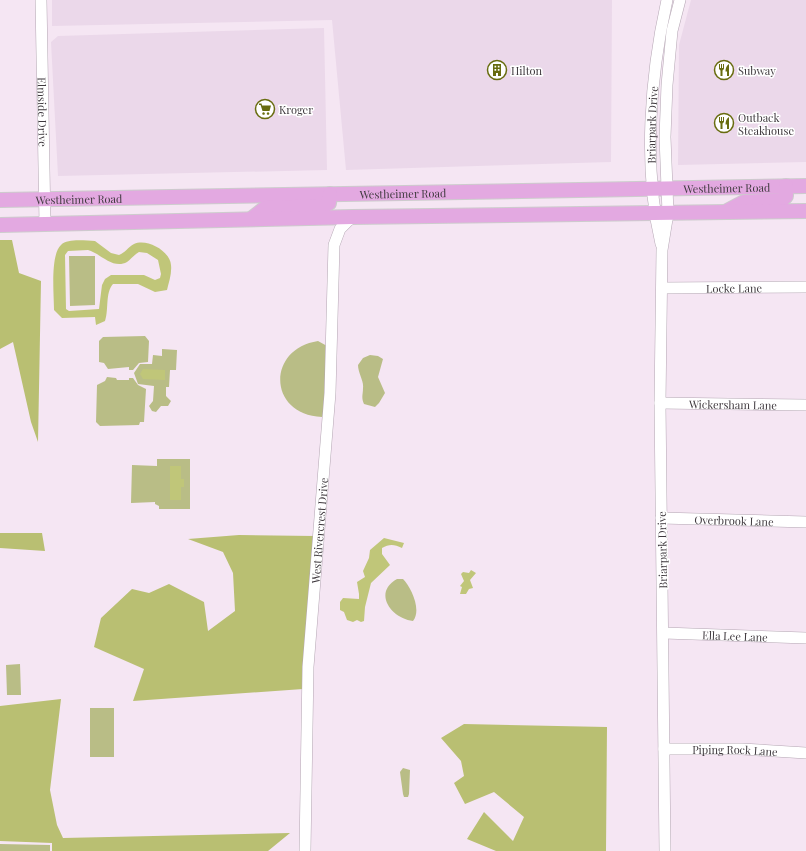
<svg xmlns="http://www.w3.org/2000/svg" width="806" height="851" font-family="'Playfair Display',serif">
	<style>
		.built { fill: #ebd8ea }
		.green { fill: #b9bd86 }
		.forest { fill: #b9bf72 }
		.water { fill: #c0c679; fill-rule: evenodd }
		.lines { fill: none; stroke-linecap: round; stroke-linejoin: round }
		.minor-casing { stroke: #b4a6b3; stroke-width: 12 }
		.major-casing { stroke: #cdcccd; stroke-width: 16 }
		.minor { stroke: #fff; stroke-width: 11 }
		.major { stroke: #e3a9e1; stroke-width: 14 }
		.labels { text-anchor: middle; dominant-baseline: central; stroke-width: 3; stroke-linejoin: round; paint-order: stroke }
		.poi-label { font-size: 11px; fill: #3f393e; stroke: #fff; text-anchor: start }
		.street-label { font-size: 11px; fill: #3f393e; stroke: #fff }
	</style>
	<rect width="100%" height="100%" fill="#f5e6f3"/>
	<path class="built" d="M52,0H612L611,162L346,170L332,20L52,26Z
		M691,0H806V162L678,165L679,45Z
		M324,28L327,170L58,176L51,42L58,36Z"/>
	<path class="green" d="M69,256H95V305L70,306Z
		M145,336L149,341L148,362L139,363L133,370H129V367L108,369L104,363L99,362V341L103,337Z
		M318,341L327,346L324,413L322,417C268,415 266,349 318,341Z
		M162,349L177,350L176,370H170L169,387H166V396L171,401L168,406H161L156,412L152,411L149,406L153,401L154,386L138,384L134,373L140,364H152L153,355L162,356Z
		M370,355L378,356L383,359L378,377L385,393L379,403L375,407L364,404C361,397 363,395 363,388C364,381 358,373 358,365L363,358Z
		M107,377L116,378L117,380H129V378H133L138,385L146,389L144,422H140L139,425L100,426L96,422L97,385L105,381Z
		M157,459H190V509H159V506L155,504V502L131,503L132,465L157,466Z
		M397,579H403C411,587 422,610 413,621C392,619 372,593 397,579Z
		M20,664L21,695H7L6,665Z
		M90,708H114V757H90Z
		M403,768L410,770L409,794L408,797H404L403,794L400,772Z
		M0,844L50,845V851H0Z"/>
	<path class="forest" d="M0,240H12L19,273L41,281L38,442L31,422L13,342L0,349Z
		M0,533H42L45,551L0,548Z
		M239,535L314,536L303,689L133,701L144,669L94,647L101,618L132,589L149,593L169,584L204,602L208,631L235,611L233,573L223,552L188,539Z
		M61,699L50,790L57,825L63,838L290,833L268,851H52V843L0,841V706Z
		M464,724L607,727L606,851H496L467,839L484,812L513,841L524,817L494,792L465,804L454,783L464,776L461,761L441,738Z"/>
	<path class="water" d="M95,241L111,253L119,255C125,253 128,247 134,244C147,238 170,251 171,265C172,273 169,282 167,290L155,292L138,284H113C105,293 109,310 105,321L96,325L95,317L62,318L54,310C54,295 50,255 61,245C68,238 86,241 95,241ZM88,250C100,253 113,270 127,262C131,259 135,254 139,252L147,253L158,260L161,274L160,278L155,280L144,275H111L105,279L102,285L99,309L69,311L66,309L65,255L68,251Z
		M143,369L165,370V380L143,379L140,374Z
		M170,466H181V479H184V487H181V500H170Z
		M384,538L404,543L402,548C394,544 389,544 382,548V554L390,565L371,583L365,607L364,621L361,622L357,620L353,622L347,620L344,612L340,610V602L343,598L359,599V594L357,582L365,577L363,571L369,558L370,550Z
		M471,570L476,573L470,580L473,588L469,589L466,594H460L462,587L460,586L464,581L461,574L463,572L469,573Z"/>
	<g class="lines">
		<defs>
			<g id="minor">
				<path id="s1" d="M41,0L45,224"/>
				<path id="s2" d="M661,244C643,167 650,76 667,0"/>
				<path id="s3" d="M662,288L806,287"/>
				<path id="s4" d="M660,403L806,405"/>
				<path id="s5" d="M661,518L806,522"/>
				<path id="s6" d="M664,633L806,638"/>
				<path id="s7" d="M664,749H742L806,753"/>
				<path id="s8" d="M305,851L308,667L330,393L334,245L340,229L352,217"/>
				<path d="M665,851L660,403L662,250L668,213L665,137L667,85L672,31L680,0"/>
			</g>
			<g id="major">
				<path id="s9" d="M0,200L806,186"/>
				<path d="M727,211L744,202L782,200L786,196V186"/>
				<path d="M251,219L265,208L324,206L329,203L330,194"/>
				<path d="M0,225L352,217L806,211"/>
			</g>
		</defs>
		<use href="#minor" class="minor-casing"/>
		<use href="#major" class="major-casing"/>
		<use href="#minor" class="minor"/>
		<use href="#major" class="major"/>
	</g>
	<defs>
		<symbol id="building-ring" viewBox="-11 -11 22 22"><circle r="9.5" fill="#fff" stroke="#686c0f" stroke-width="1.5"/><path d="M-4-6H4V6H1V3H-1V6H-4ZM-2.5-4.3h1.7v1.8h-1.7ZM.8-4.3h1.7v1.8H.8ZM-2.5-1h1.7V.8h-1.7ZM.8-1h1.7V.8H.8Z" fill="#686c0f"/></symbol>
		<symbol id="restaurant-ring" viewBox="-11 -11 22 22"><circle r="9.5" fill="#fff" stroke="#686c0f" stroke-width="1.5"/><path d="M-5-6h1v4h1v-4h1v4h1v-4h1v5L-1.5 .5V6h-2V.5L-5-1ZM5-6V6H3V1.5H1.5Q1.5-4 5-6Z" fill="#686c0f"/></symbol>
		<symbol id="supermarket-ring" viewBox="-11 -11 22 22"><circle r="9.5" fill="#fff" stroke="#686c0f" stroke-width="1.5"/><path d="M-6-5.5h2.5l.6 2H6L4.5 2H-2.5L-4.4-4H-6ZM-1.5 3.2a1.3 1.3 0 1 0 .1 0ZM3 3.2a1.3 1.3 0 1 0 .1 0Z" fill="#686c0f"/></symbol>
	</defs>
	<g fill-rule="evenodd">
		<use href="#building-ring" x="486" y="59" width="22" height="22"/>
		<use href="#restaurant-ring" x="713" y="59" width="22" height="22"/>
		<use href="#supermarket-ring" x="254" y="98" width="22" height="22"/>
		<use href="#restaurant-ring" x="713" y="112" width="22" height="22"/>
	</g>
	<g class="labels">
		<g class="poi-label">
			<text x="511" y="70">Hilton</text>
			<text x="738" y="70">Subway</text>
			<text x="279" y="109">Kroger</text>
			<text x="738" y="117">Outback<tspan x="738" dy="13">Steakhouse</tspan></text>
		</g>
		<g class="street-label">
			<text stroke="none"><textPath href="#s1" startOffset="112">Elmside Drive</textPath></text>
			<text stroke="none"><textPath href="#s2" startOffset="120">Briarpark Drive</textPath></text>
			<text stroke="none"><textPath href="#s9" startOffset="727">Westheimer Road</textPath></text>
			<text stroke="none"><textPath href="#s9" startOffset="403">Westheimer Road</textPath></text>
			<text stroke="none"><textPath href="#s9" startOffset="79">Westheimer Road</textPath></text>
			<text stroke="none"><textPath href="#s3" startOffset="72">Locke Lane</textPath></text>
			<text stroke="none"><textPath href="#s4" startOffset="73">Wickersham Lane</textPath></text>
			<text stroke="none"><textPath href="#s5" startOffset="73">Overbrook Lane</textPath></text>
			<text stroke="none"><textPath href="#s8" startOffset="321">West Rivercrest Drive</textPath></text>
			<text transform="translate(662 550) rotate(-91)">Briarpark Drive</text>
			<text stroke="none"><textPath href="#s6" startOffset="71">Ella Lee Lane</textPath></text>
			<text stroke="none"><textPath href="#s7" startOffset="71">Piping Rock Lane</textPath></text>
		</g>
	</g>
</svg>
